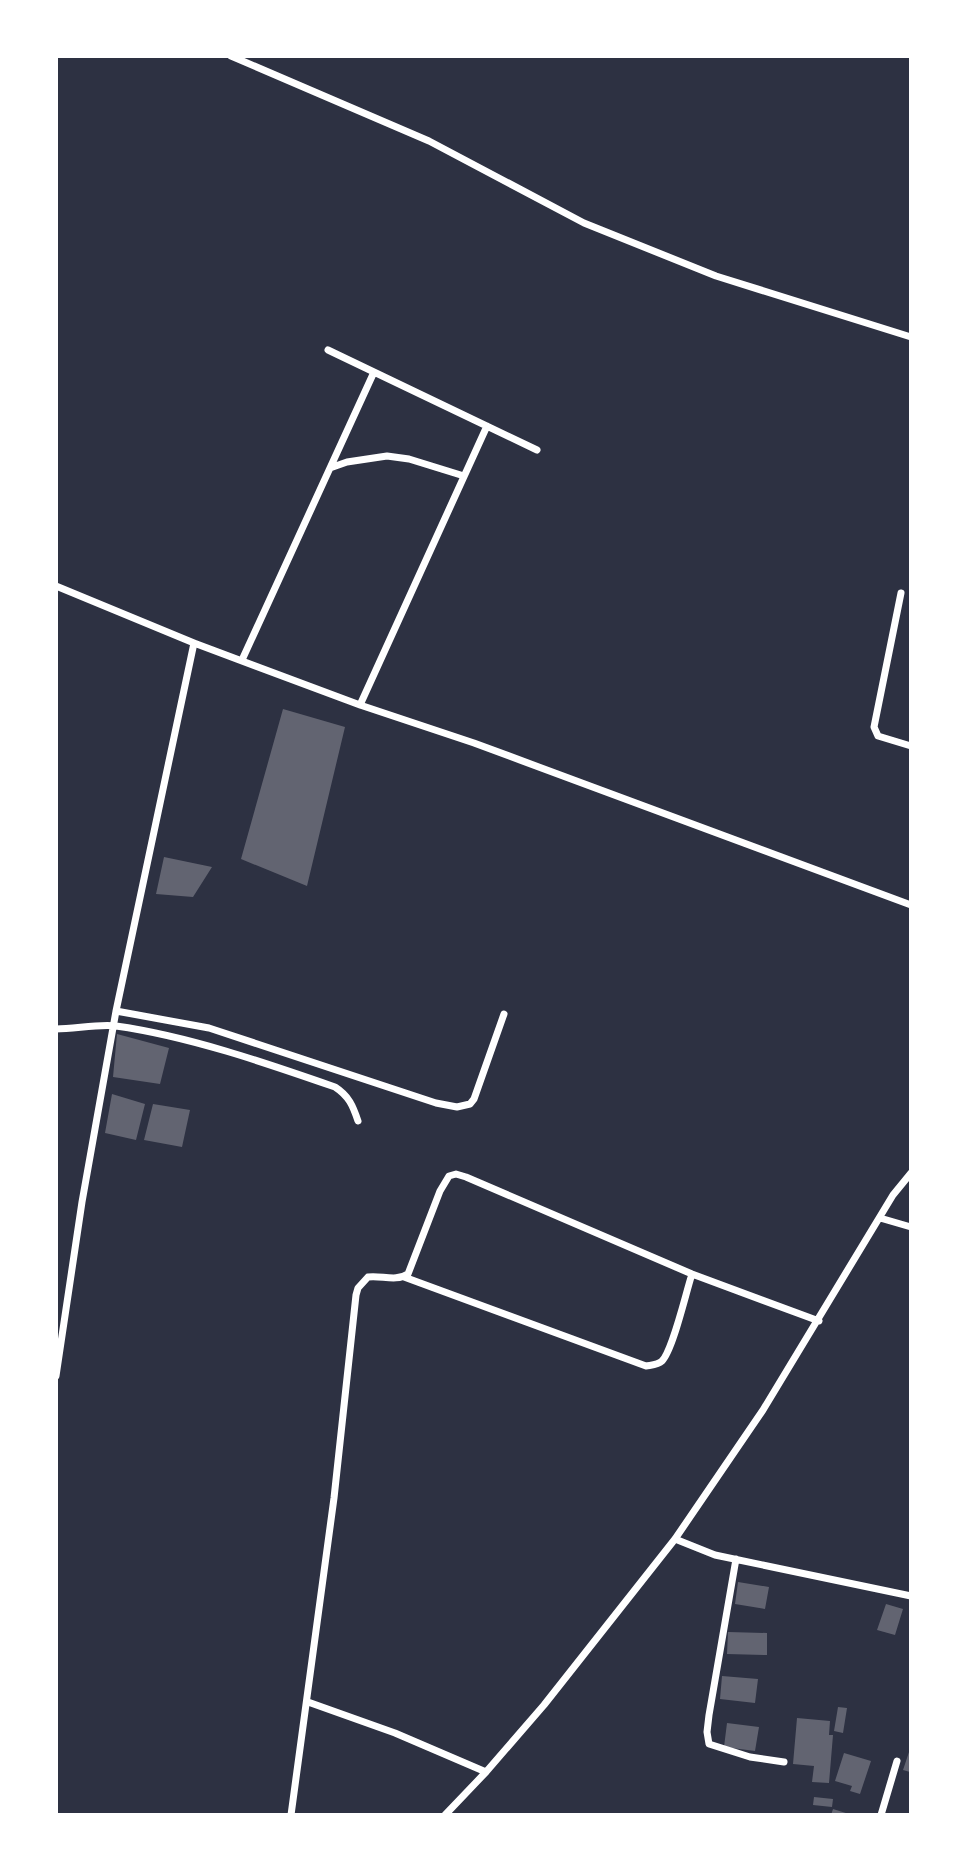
<svg xmlns="http://www.w3.org/2000/svg" width="967" height="1871" font-family="Raleway,sans-serif">
	<style>
		.building { fill: #626471 }
		.lines { fill: none; stroke-linecap: round; stroke-linejoin: round }
		.minor { stroke: #fff; stroke-width: 7 }
	</style>
	<rect width="100%" height="100%" fill="#2d3142"/>
	<path class="building" d="M283,709L345,727L307,886L241,859Z
		M164,857L212,867L193,897L156,894Z
		M117,1034L169,1048L160,1084L113,1077Z
		M112,1094L145,1104L136,1140L105,1133Z
		M153,1104L190,1110L182,1147L144,1140Z
		M738,1582L769,1587L765,1609L735,1604Z
		M886,1604L903,1609L895,1635L877,1630Z
		M728,1632L767,1633V1655L727,1654Z
		M722,1676L758,1679L755,1703L720,1699Z
		M838,1707L847,1708L843,1733L834,1731Z
		M797,1718L830,1721L829,1735H833L829,1783L812,1782L814,1766L793,1764Z
		M727,1723L759,1727L755,1751L724,1747Z
		M911,1746V1769L910,1772L903,1770Z
		M844,1753L871,1761L860,1794L850,1791L852,1786L835,1781Z
		M814,1797L833,1799L832,1807L813,1805Z
		M833,1809L849,1814V1815H831Z"/>
	<g class="lines">
		<path class="minor" d="M231,56L429,141L584,223L716,276L911,337
			M328,350L537,450
			M330,468L347,462L387,456L409,459L464,476
			M56,586L194,643L360,705L474,743L911,905
			M901,593L874,727L878,736L911,746
			M242,660L374,372
			M360,705L487,426
			M116,1011L209,1028L436,1103L457,1107L470,1104L474,1099L504,1014
			M56,1029C75,1029 97,1024 116,1026C188,1036 266,1063 335,1087C349,1096 353,1106 358,1121
			M880,1218L911,1227
			M404,1277L646,1366C651,1365 658,1365 662,1361C673,1350 686,1292 692,1274
			M56,1376L82,1202L116,1011L194,643
			M675,1539L715,1555L911,1596
			M736,1559L709,1715L707,1732L709,1744L750,1757L784,1762
			M308,1702L395,1733L486,1772
			M291,1815L334,1498L356,1295L358,1288L368,1277C381,1275 396,1282 408,1274L440,1191L449,1176L456,1174L466,1177L692,1274L819,1321
			M445,1815L486,1772L544,1705L675,1539L763,1410L893,1195L911,1173
			M881,1815L897,1761"/>
	</g>
	<rect width="967" height="1871" fill="none" stroke="#ffffff" stroke-width="116"/>
</svg>
